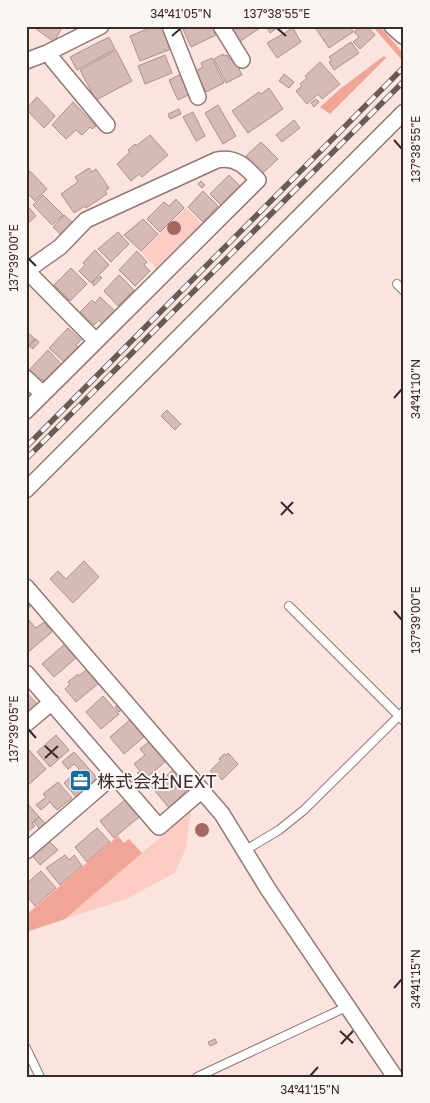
<svg xmlns="http://www.w3.org/2000/svg" width="430" height="1103" font-family="'Golos Text','Noto Sans JP',sans-serif">
	<style>
		.green { fill: #fcccc2 }
		.water { fill: #f1a597 }
		.lines { fill: none; stroke-linecap: round; stroke-linejoin: round }
		.stream { stroke: #f1a597; stroke-width: 5.5 }
		.building { fill: #d7bab5; stroke: #ab908b }
		.lane-casing { stroke: #937873; stroke-width: 10 }
		.street-casing { stroke: #937873; stroke-width: 18 }
		.lane { stroke: #fff; stroke-width: 8 }
		.street { stroke: #fff; stroke-width: 15 }
		.rail-casing { stroke: #685a57; stroke-width: 5.5 }
		.rail { stroke: #fbf5f4; stroke-width: 4; stroke-dasharray: 11; stroke-linecap: butt }
		.tree { fill: #a46764 }
		.ticks { fill: none; stroke: #372c2a; stroke-width: 2 }
		.labels { text-anchor: middle; dominant-baseline: central; stroke-width: 4; stroke-linejoin: round; paint-order: stroke }
		.poi-label { font-size: 18px; fill: #372c2a; stroke: #fbf5f4; text-anchor: start }
		.neatline { fill: none; stroke: #372c2a; stroke-width: 2 }
		.ticks-label { font-size: 12px; text-anchor: middle; fill: #372c2a }
	</style>
	<rect width="100%" height="100%" fill="#fbe4df"/>
	<path class="green" d="M186,208L202,224L157,269L141,252Z
		M191,811L186,848L175,873L126,899L65,919Z"/>
	<path class="water" d="M384,56L386,58L330,114L320,107L340,89Z
		M118,836L124,843L129,839L142,853L65,919L26,932V915Z"/>
	<g class="lines">
		<path class="stream" d="M376,26L402,56"/>
	</g>
	<path class="building" d="M32,26H63L54,42Z
		M155,26H163L171,49L140,61L130,36Z
		M189,26H198L199,29L204,26H212L216,35L191,47L183,29Z
		M263,26L239,42L232,30L237,26Z
		M266,26H280L270,33Z
		M314,26H350L353,32L329,48Z
		M361,26H367L375,35L360,49L353,42L359,37L354,32Z
		M293,28L301,42L277,58L267,43Z
		M109,37L115,49L77,70L70,57Z
		M351,42L359,53L334,70L329,62L332,61L329,57Z
		M116,50L132,81L96,100L80,70Z
		M223,54L224,56L227,55L230,60L234,58L242,75L226,83L214,59Z
		M165,55L172,73L145,84L138,66Z
		M212,58L224,83L206,92L195,71L203,67L201,63Z
		M320,62L340,84L322,99L318,94L307,104L296,91L302,86L300,84L307,78L305,76Z
		M183,73L192,93L178,100L169,80Z
		M284,74L294,82L289,88L279,81Z
		M269,88L283,109L248,133L232,111L259,92L261,94Z
		M37,97L55,116L44,128L26,109Z
		M316,99L319,102L314,107L311,103Z
		M73,102L96,126L92,129L90,127L82,135L76,130L66,139L52,125Z
		M218,105L236,136L223,144L205,113Z
		M179,109L181,114L170,119L168,114Z
		M193,112L205,136L196,141L183,117Z
		M294,120L300,128L282,142L276,135Z
		M150,135L168,155L142,177L139,174L131,181L117,164L130,152L128,150L135,144L136,146Z
		M261,142L278,159L263,173L246,156Z
		M89,168L92,172L96,169L109,188L105,191L107,194L86,208L85,206L74,213L61,194L78,182L75,177Z
		M30,171L47,189L35,201L26,192V175Z
		M229,175L240,186L221,205L210,194Z
		M201,181L205,185L202,188L198,184Z
		M203,191L218,206L203,222L188,207Z
		M43,195L63,215L52,225L33,205Z
		M176,199L184,208L160,232L147,219L164,202L169,206Z
		M26,204L36,216L26,225Z
		M64,215L73,223L61,235L53,227Z
		M143,219L158,234L141,251L124,235Z
		M118,232L129,244L111,262L98,249Z
		M95,250L109,265L91,283L79,271L85,265L83,263Z
		M137,251L147,262L144,265L150,271L135,286L119,270Z
		M71,268L87,284L70,301L54,285Z
		M119,275L134,290L118,306L104,291Z
		M100,276L102,278L94,286L92,283Z
		M100,297L115,311L102,324L99,320L94,325L80,312L92,300L95,303Z
		M68,328L81,340L76,345L78,347L64,362L49,348Z
		M26,331L35,339L26,347Z
		M36,339L39,342L33,349L29,346Z
		M48,350L61,364L44,381L42,379L40,381L29,370Z
		M167,410L181,424L175,430L161,416Z
		M84,561L99,577L73,603L50,579L58,571L66,579Z
		M26,597L33,604L26,610Z
		M26,617L36,628L44,622L52,632L26,654V637L28,636L26,634Z
		M65,644L76,658L54,677L42,664Z
		M87,669L99,683L76,702L65,689L70,684L68,682L78,674L79,676Z
		M26,692L37,704L26,714Z
		M103,696L119,714L101,729L86,712Z
		M118,704L122,709L119,712L115,707Z
		M131,719L145,736L124,754L110,737Z
		M56,735L69,750L50,767L37,752Z
		M150,741L166,761L144,780L137,773L140,771L134,764L145,755L140,749Z
		M29,750L46,769L26,787V752Z
		M74,752L99,780L77,798L64,783L79,769L74,764L68,769L62,762Z
		M228,753L238,764L222,780L218,775L216,777L210,771L221,760L219,759L224,754L226,755Z
		M174,769L190,787L169,808L151,786L164,774L166,776Z
		M58,782L72,798L57,810L50,802L41,810L36,805L46,797L43,794Z
		M125,800L139,817L114,838L100,821Z
		M28,804L39,817L32,823L35,826L26,833V805Z
		M39,817L46,824L40,829L34,822Z
		M97,828L110,842L87,862L75,847Z
		M48,840L58,850L40,865L31,854Z
		M65,855L69,860L74,855L82,866L60,885L46,868Z
		M41,871L56,888L35,906L26,895V884Z
		M215,1039L217,1043L210,1046L208,1042Z"/>
	<g class="lines">
		<defs>
			<path id="lane" d="M397,284L404,291
				M289,606L404,721
				M244,851L279,830L304,810L404,711
				M26,1048L40,1077
				M197,1077L340,1010L347,1006"/>
			<path id="street" d="M170,26L198,97
				M221,26L242,60
				M392,26L403,36
				M49,52L53,60L107,125
				M26,61L47,53L101,26
				M26,271L60,247L86,220L217,160C236,156 246,167 258,180L26,411
				M27,271L96,341
				M26,378L43,394
				M26,490L404,112
				M26,587L222,814L268,889L395,1077
				M26,673L159,827L202,790
				M26,724L52,702
				M26,851L114,775"/>
		</defs>
		<use href="#lane" class="lane-casing"/>
		<use href="#street" class="street-casing"/>
		<use href="#lane" class="lane"/>
		<use href="#street" class="street"/>
		<defs>
			<path id="rail" d="M26,447L404,67
				M26,459L404,81"/>
		</defs>
		<use href="#rail" class="rail-casing"/>
		<use href="#rail" class="rail"/>
	</g>
	<g class="tree">
		<circle cx="174" cy="228" r="7"/>
		<circle cx="202" cy="830" r="7"/>
	</g>
	<path class="ticks" d="M277,28L286,36M172,36L181,28M394,140L402,149M28,258L36,266M394,398L402,389M281,502L293,514M281,515L293,502M394,611L402,620M28,729L36,738M45,746L58,758M45,758L58,746M394,988L402,979M340,1031L353,1043M341,1044L353,1031M310,1076L318,1067"/>
	<defs>
		<symbol id="office-square" viewBox="-11 -11 22 22"><rect x="-9" y="-9" width="18" height="18" rx="4" fill="#156a9b" stroke="#fbf5f4"/><path d="M-6-3h4V-5.5h4V-3h4V5H-6ZM-1-4.5V-3h2v-1.5ZM-6 0V1H6V0Z" fill="#fff"/></symbol>
	</defs>
	<g fill-rule="evenodd">
		<use href="#office-square" x="68" y="768" width="25" height="25"/>
	</g>
	<g class="labels">
		<g class="poi-label">
			<text x="97" y="781">株式会社NEXT</text>
		</g>
	</g>
	<rect width="430" height="1103" fill="none" stroke="#fbf5f4" stroke-width="55"/>
	<rect x="28" y="28" width="374" height="1048" class="neatline"/>
	<g class="ticks-label">
		<text x="181" y="18">34°41'05"N</text>
		<text x="277" y="18">137°38'55"E</text>
		<text transform="translate(416 149) rotate(-90)" y="4">137°38'55"E</text>
		<text transform="translate(14 258) rotate(-90)" y="4">137°39'00"E</text>
		<text transform="translate(416 389) rotate(-90)" y="4">34°41'10"N</text>
		<text transform="translate(416 620) rotate(-90)" y="4">137°39'00"E</text>
		<text transform="translate(14 729) rotate(-90)" y="4">137°39'05"E</text>
		<text transform="translate(416 979) rotate(-90)" y="4">34°41'15"N</text>
		<text x="310" y="1094">34°41'15"N</text>
	</g>
</svg>
